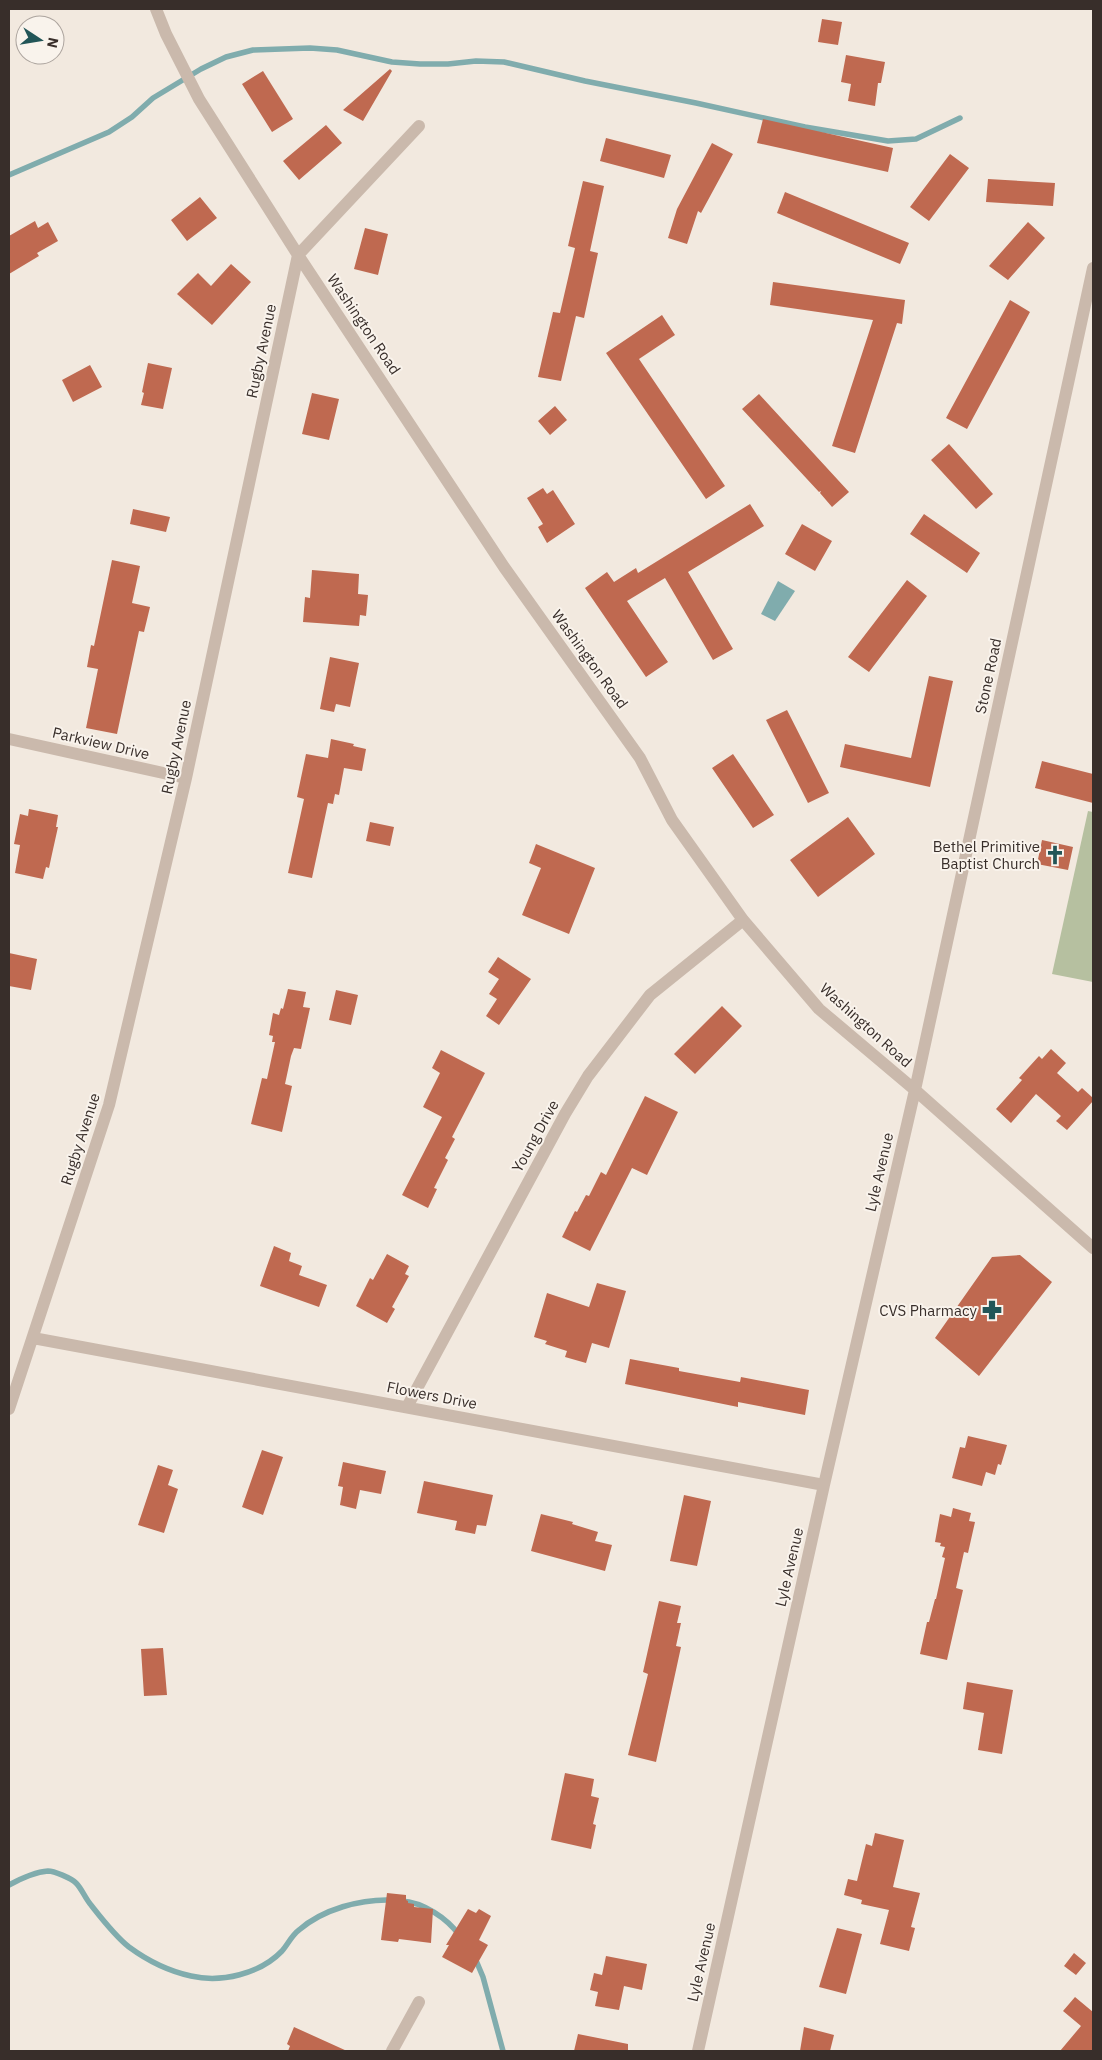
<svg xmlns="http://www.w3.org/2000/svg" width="1102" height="2060" font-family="'IBM Plex Sans',sans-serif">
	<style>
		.green { fill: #b6c0a0 }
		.water { fill: #80acad }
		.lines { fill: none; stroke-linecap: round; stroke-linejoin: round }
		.stream { stroke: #80acad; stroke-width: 5.5 }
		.building { fill: #bf6950 }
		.minor { stroke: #cab9ac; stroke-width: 12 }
		.labels { text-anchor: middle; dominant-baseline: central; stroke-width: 4; stroke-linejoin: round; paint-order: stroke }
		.street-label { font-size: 15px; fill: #382e2a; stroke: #f9f3ec }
		.poi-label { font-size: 15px; fill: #382e2a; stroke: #f9f3ec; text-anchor: end }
	</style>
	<rect width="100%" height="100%" fill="#f2e9df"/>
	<path class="green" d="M1088,811L1093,812V982L1052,974Z"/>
	<path class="water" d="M778,581L795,591L775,621L761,614Z"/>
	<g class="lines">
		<path class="stream" d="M9,175L109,132L132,117L153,98L201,69L226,57L253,50L310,48L337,50L392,62L420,64H448L476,61L504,62L585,81L696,103L805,127L888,141L916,139L960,118
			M9,1885C20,1879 35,1872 48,1871C54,1871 71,1878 76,1883C82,1889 85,1898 91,1905C102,1919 115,1936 129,1947C148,1961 168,1971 191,1976C221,1983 260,1974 282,1951C288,1944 292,1935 299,1930C323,1909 361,1899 391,1900
			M401,1901C423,1902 447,1918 460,1936
			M475,1958L483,1977L503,2051"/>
	</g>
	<path class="building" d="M822,19L842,22L838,45L818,42Z
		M846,55L885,62L881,83H878L875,106L848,101L851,84L841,82Z
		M390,69L392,71L363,121L343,110Z
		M263,71L293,119L272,132L242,84Z
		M763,119L893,148L888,172L757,143Z
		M326,125L342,143L299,180L283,161Z
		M606,138L671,155L664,178L600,161Z
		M712,143L733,154L701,213L698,211L687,244L668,238L677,209Z
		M950,154L969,168L929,221L910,207Z
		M988,179L1055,183L1053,206L986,202Z
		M583,181L604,186L590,251L598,253L584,318L576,316L561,381L538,377L553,312L560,313L575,248L568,246Z
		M785,192L909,243L900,264L777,213Z
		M200,197L217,218L187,241L171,220Z
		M35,221L38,228L48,222L58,241L37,253L39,256L9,274V236Z
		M1028,222L1045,238L1008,280L989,266Z
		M365,228L388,234L378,275L354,269Z
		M231,264L251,282L212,325L177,294L198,273L211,286Z
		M773,282L905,300L902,324L897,323L855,453L832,446L873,320L770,305Z
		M1010,300L1030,312L967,429L946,418Z
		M662,315L675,335L639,359L725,486L706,499L606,353Z
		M148,363L172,368L163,409L141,405L144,393L142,392Z
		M90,365L102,387L73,402L62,380Z
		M312,393L339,399L329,440L302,434Z
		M759,394L849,492L832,507L820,493L821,491L819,492L742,409Z
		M555,406L567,420L550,435L538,421Z
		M949,444L993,494L976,509L931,460Z
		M543,488L547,494L553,490L575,524L547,543L538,527L543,524L527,498Z
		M750,504L764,526L688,572L733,649L713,660L665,578L627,601L668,662L646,677L585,588L607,572L614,582L636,568L638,573Z
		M133,509L170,517L166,532L130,524Z
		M924,514L980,553L967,573L910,534Z
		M802,524L832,541L815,571L785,554Z
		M112,560L140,566L132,603L150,607L144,632L139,631L117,734L86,728L98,669L87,667L91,645L94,646Z
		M312,570L359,574L358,594L368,595L366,616L360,615L359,626L303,622L305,597L310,598Z
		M907,580L927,596L869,672L848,657Z
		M330,657L359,663L350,707L336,704L334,712L320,709Z
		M929,676L953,681L930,787L840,767L845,744L911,758Z
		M787,710L829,793L808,803L766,720Z
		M331,739L354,744L353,746L366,749L362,771L344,768L339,795L335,794L333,804L328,803L312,878L288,873L304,799L297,797L306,754L328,758Z
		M733,754L774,815L753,828L712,768Z
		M1042,761L1093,774V803L1035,788Z
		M29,809L58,815L56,827H58L52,854L49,868L46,867L43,879L15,873L20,845L14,844L20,814L28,816Z
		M848,817L875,854L818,897L790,860Z
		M370,822L394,827L390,846L366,841Z
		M1042,840L1073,847L1068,870L1037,864Z
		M536,844L595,868L569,934L522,915L541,868L529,863Z
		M9,953L37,959L31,990L9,986Z
		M498,957L531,979L499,1025L486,1016L497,999L489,994L499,979L488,972Z
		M288,989L306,992L303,1007L310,1008L301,1049L294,1048L291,1056L285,1084L292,1086L282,1132L251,1124L262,1078L267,1079L275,1042H272L273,1036L269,1035L273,1013L279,1015L281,1008L283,1009Z
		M336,990L358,995L351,1025L329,1020Z
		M722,1006L742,1026L695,1074L674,1054Z
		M1051,1049L1066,1063L1057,1073L1078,1092L1082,1088L1093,1098V1101L1067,1130L1056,1121L1061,1116L1036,1094L1011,1123L996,1109L1022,1080L1019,1078L1039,1056L1042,1059Z
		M441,1050L485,1073L452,1137L455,1139L445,1158L448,1160L434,1188L437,1189L428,1208L402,1195L442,1117L423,1107L440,1073L432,1068Z
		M645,1096L678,1112L647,1175L632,1168L590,1251L562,1237L575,1211L577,1212L586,1195L589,1196L601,1172L606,1175Z
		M274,1246L291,1253L289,1261L302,1266L299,1275L327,1285L319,1307L260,1286Z
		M387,1254L409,1266L405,1274L409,1276L392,1307L395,1309L387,1323L356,1306L370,1278L373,1280Z
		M1020,1255L1052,1282L979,1376L935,1338L992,1257Z
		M597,1283L626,1291L609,1348L592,1343L586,1363L565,1357L567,1351L545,1344L547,1341L534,1337L547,1293L589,1307Z
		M630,1359L679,1368V1371L740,1382L741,1377L809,1390L805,1415L738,1402V1407L625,1384Z
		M968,1436L1007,1445L1001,1465L998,1464L995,1475L986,1472L982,1486L952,1478L960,1447L965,1448Z
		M262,1450L283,1457L263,1515L242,1507Z
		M343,1462L386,1471L381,1494L360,1490L356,1509L340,1505L343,1487L338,1486Z
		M158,1465L173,1470L168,1485L178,1489L164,1533L138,1525Z
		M424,1481L493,1495L486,1526L477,1525L475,1534L455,1530L457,1521L417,1513Z
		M684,1495L711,1501L697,1566L670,1561Z
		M953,1508L971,1513L969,1521L975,1522L968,1553L964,1552L956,1588L963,1590L947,1660L920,1654L927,1622H929L935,1599H936L945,1558L942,1557L945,1547L940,1546L941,1543L935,1542L940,1514L951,1517Z
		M541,1514L573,1522L572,1524L598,1532L595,1541L612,1545L605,1571L531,1551Z
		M659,1601L681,1606L677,1623H681L676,1646L681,1647L656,1762L628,1755L648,1674L643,1672Z
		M163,1648L167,1695L144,1696L141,1649Z
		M967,1682L1013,1690L1002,1754L978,1750L984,1713L963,1709Z
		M565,1773L594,1779L591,1796L599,1798L593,1824L596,1825L591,1849L551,1840Z
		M875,1833L904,1840L893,1887L920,1893L911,1927L915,1928L909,1951L880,1944L889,1910L861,1904L862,1900L844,1895L848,1879L857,1881L866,1844L872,1846Z
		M387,1893L406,1895V1900L408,1901V1903L414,1904V1907L433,1909L431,1943L399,1939L398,1942L381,1940Z
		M468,1909L476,1913L479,1909L491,1916L479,1940L488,1945L472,1973L442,1957L449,1945H446Z
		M837,1928L862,1934L846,1994L819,1987Z
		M1074,1953L1086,1963L1076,1975L1064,1966Z
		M606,1956L647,1964L642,1990L624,1986L619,2010L595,2006L598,1992L590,1990L594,1973L602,1975Z
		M1075,1997L1093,2012V2051H1060L1081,2026L1063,2011Z
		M294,2027L347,2051H288L290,2046L287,2044Z
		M804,2027L834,2035L830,2051H800Z
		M578,2034L628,2044V2051H574Z"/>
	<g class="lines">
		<path class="minor" d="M156,9L166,34L199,99L298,255L504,567L640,758L672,820L743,920L819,1009L915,1090L1093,1248
			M9,739L186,778
			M33,1338L824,1485
			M407,1407L565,1114L588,1076L650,995L743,920
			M9,1409L109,1105L186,778L298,255L419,126
			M392,2051L419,2002
			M698,2051L824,1485L915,1090L1093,268"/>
	</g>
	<defs>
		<symbol id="church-bare" viewBox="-9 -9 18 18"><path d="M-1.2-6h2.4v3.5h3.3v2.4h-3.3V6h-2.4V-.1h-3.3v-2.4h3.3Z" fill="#225557" stroke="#f9f3ec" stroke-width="2.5" paint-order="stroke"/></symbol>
		<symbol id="pharmacy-bare" viewBox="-9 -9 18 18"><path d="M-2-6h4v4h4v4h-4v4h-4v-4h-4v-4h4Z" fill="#225557" stroke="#f9f3ec" stroke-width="2.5" paint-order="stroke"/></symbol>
	</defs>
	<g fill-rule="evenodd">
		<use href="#church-bare" x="1041" y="841" width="28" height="28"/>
		<use href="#pharmacy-bare" x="978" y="1296" width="28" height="28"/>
	</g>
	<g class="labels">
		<g class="street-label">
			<text transform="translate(364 324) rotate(56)">Washington Road</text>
			<text transform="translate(261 351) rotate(-78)">Rugby Avenue</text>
			<text transform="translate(590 659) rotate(54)">Washington Road</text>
			<text transform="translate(988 676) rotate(-78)">Stone Road</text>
			<text transform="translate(101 743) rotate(13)">Parkview Drive</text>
			<text transform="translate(176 747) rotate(-78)">Rugby Avenue</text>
			<text transform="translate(866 1025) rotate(42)">Washington Road</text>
			<text transform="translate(535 1136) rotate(-61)">Young Drive</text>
			<text transform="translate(80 1139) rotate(-72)">Rugby Avenue</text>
			<text transform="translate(879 1172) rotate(-77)">Lyle Avenue</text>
			<text transform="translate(432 1395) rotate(11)">Flowers Drive</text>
			<text transform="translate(789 1567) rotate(-77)">Lyle Avenue</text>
			<text transform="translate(701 1962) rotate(-77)">Lyle Avenue</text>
		</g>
		<g class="poi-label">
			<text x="1040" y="846">Bethel Primitive<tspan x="1040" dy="17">Baptist Church</tspan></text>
			<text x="977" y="1310">CVS Pharmacy</text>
		</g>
	</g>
	<rect width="1102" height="2060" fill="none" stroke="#382e2a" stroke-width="20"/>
	<g transform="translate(40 40) rotate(102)"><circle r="24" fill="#f9f3ec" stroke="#aca49e"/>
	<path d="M0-4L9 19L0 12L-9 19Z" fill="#225557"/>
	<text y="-8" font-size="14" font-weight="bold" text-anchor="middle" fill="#382e2a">N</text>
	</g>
</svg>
